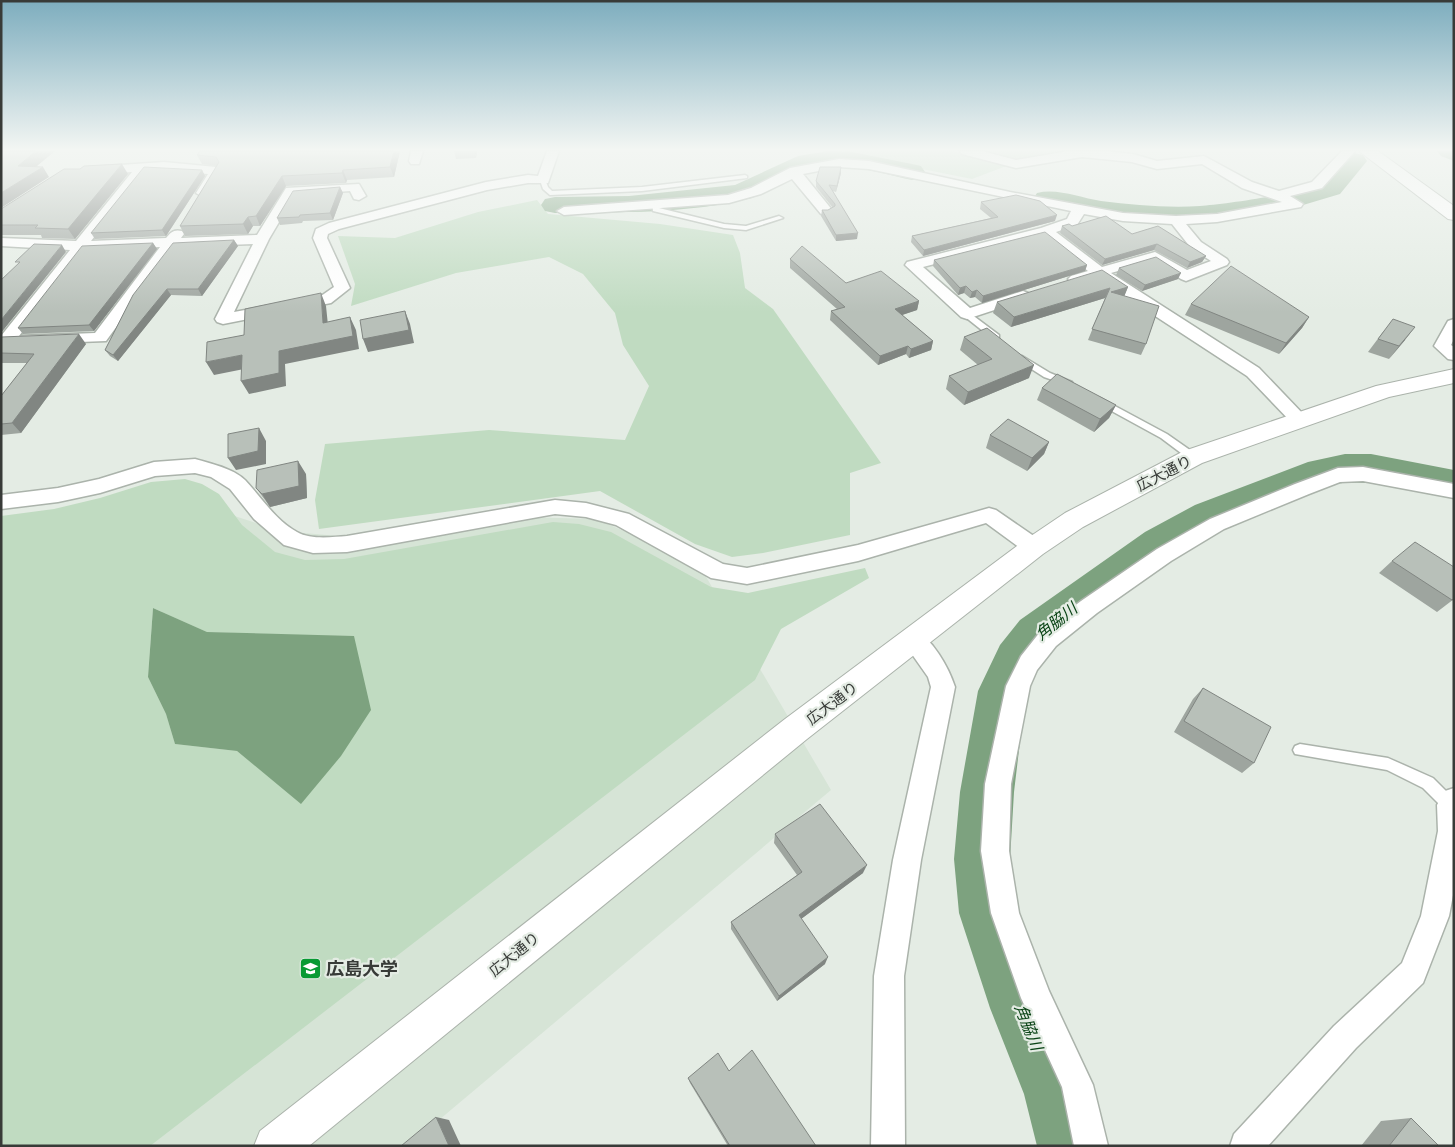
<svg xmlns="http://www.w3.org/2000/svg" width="1455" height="1147" font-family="'PT Sans','Noto Sans JP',sans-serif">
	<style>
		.built { fill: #d6e4d6 }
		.green { fill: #c0dbc1; fill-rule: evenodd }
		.water { fill: #7da27f }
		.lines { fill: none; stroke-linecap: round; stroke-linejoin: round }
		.river { fill: #7da27f; fill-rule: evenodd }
		.service-casing { stroke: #abb3ab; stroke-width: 3 }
		.minor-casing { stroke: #abb3ab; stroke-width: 3 }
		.tertiary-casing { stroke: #abb3ab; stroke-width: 2 }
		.secondary-casing { stroke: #abb3ab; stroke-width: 2 }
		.service { fill: #fff; fill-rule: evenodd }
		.minor { fill: #fff; fill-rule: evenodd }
		.tertiary { fill: #fff; fill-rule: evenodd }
		.secondary { fill: #fff; fill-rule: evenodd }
		.wall { fill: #9ea59f }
		.shaded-wall { fill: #818682 }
		.building { fill: #b8c0b9; stroke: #818682 }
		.labels { text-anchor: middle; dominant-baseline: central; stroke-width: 4.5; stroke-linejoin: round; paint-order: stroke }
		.street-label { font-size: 15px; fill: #383b38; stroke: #e4ece4 }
		.water-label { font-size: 16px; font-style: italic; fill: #0a4416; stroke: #e4ece4 }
		.near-poi-label { font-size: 18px; font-weight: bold; fill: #383b38; stroke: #e4ece4; text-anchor: start }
	</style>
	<rect width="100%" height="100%" fill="#e4ece4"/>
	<path class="built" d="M195,503L280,531L385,540L460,532L521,517L596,519L698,563L831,790L408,1146H1Z"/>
	<path class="green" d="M843,151H954L1009,165L972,179L892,163Z
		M978,151H1067L1014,160Z
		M537,200L548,214L660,224L733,235L740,253L745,288L773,309L881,463L850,473V535L763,553L732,557L695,544L600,491L319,529L315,500L325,444L489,430L625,440L649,386L623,345L615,313L583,274L549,257L456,273L351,306L355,284L338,236L395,238L478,212Z
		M185,479L202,484L219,494L242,525L275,552L305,560L344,559L553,522L579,524L611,532L711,587L748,593L865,568L869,578L781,629L755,680L150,1146H1V516L54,509L100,498L151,482ZM153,608L207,632L354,637L301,803L237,751L175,744L166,714L148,677Z"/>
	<path class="water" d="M153,608L207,632L354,636L371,710L341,756L301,804L237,751L175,744L166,714L148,677Z"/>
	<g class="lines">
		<path class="river" d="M828,151L852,152L912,164L921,166L925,172L921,178L912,180C884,174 840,160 812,170C791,177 771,189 752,198C688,214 620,212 555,213L545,211L541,205L545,199L555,197L629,196L735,185L798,156Z
			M1437,151H1454V161L1441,156Z
			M1354,153L1363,155L1367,161L1340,194L1293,208L1203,222L1173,225L1100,217L1037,205L1033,199L1037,193C1058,188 1080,198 1101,201C1134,205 1167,208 1200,206C1225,204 1301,194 1320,182C1334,174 1337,157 1354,153Z
			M1345,454H1371L1454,470V498C1412,490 1371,477 1329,485L1225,527L1175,554L1052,648L1035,671L1026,691L1014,792L1010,859L1017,913L1049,1000L1090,1094L1105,1146H1037L1024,1094L990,1008L959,913L954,859L960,792L978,691L1000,645L1020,620L1145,532L1195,505L1308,462Z"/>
		<defs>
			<path id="service" d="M745,175L747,176V178L642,191L550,195L543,189L540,180L545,179L548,187L552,191L642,187Z
				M652,202H658L659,208L724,224L746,226L779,216L783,218L746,230L724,228L653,211Z
				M967,311L999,335V339H993L964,316V312Z
				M1022,356L1050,373L1072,382L1067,385L1044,377L1019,361V357Z
				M1100,398L1167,434L1197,455L1198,457L1197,459H1189L1161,438L1097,403L1095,401Z
				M1300,744L1388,758L1433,778L1454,799V810L1450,812L1445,810L1423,788L1387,770L1295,754L1293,750L1295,746Z"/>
			<path id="minor" d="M411,151H423L419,164H411L409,161Z
				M547,151H559L548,183H528L487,190L339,229L328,234L327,238L350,288L331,303L223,324L217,322L215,319L253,244L175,247L106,341L1,345V336L70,250L1,246V238L76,241L132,172L96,174L91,173L90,170L91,167L164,162L216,167L222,171L208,196L203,197L196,193L208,174L164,170L146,171L91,241L166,238C171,232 174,229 182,231L184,234L181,238L257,235L286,188L359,184L366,196L359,200L354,199L350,191L295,195L269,239L234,312L321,296L334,287L313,238L316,229L329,223L486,182L528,175L538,176ZM160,247L95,333L19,336L85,250Z
				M960,151H982L1016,160L1069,151H1104L1133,154L1157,161L1204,156L1252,182L1279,191L1312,182L1342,151H1355L1322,188L1290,196L1303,204L1301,207L1217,222L1186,224L1201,242L1227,259L1229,262L1227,265L1186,281L1181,279L1153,261L1111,273L1259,368L1305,416L1308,420L1305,424L1299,426L1293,424L1247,376L1097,278L1076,284L1071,282L1068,279L1071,276L1088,271L1043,236L923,267L970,308L1023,291L1028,293L1031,296L1028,299L967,319L961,317L905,265L907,262L1041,228L1067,219L1071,211L869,169L839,167L803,174L833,211L826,215L821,214L792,179L761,194L729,203L564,215L557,211L564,207L728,195L751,188L790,168L839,159L869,161L1010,192L1123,213L1176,216L1217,214L1282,202L1242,188L1202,164L1157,169L1132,162L1082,157L1016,168L962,154ZM1084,214L1123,221L1172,224L1191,248L1211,261L1187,270L1155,252L1102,267L1056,232L1077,225Z
				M1454,319V339L1451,345L1454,347V360L1448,359L1434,346L1448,321Z
				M195,459C212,464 232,468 245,480C262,498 275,520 297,532C311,540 332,537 347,536L555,500L586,503L629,514L723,564L747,568L858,545L989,508L996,510L1041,541L1044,547L1041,553L1034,555L1027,553L986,523L858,561L747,584L711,578L616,525L586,517L555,514L347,552L313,553L284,545L254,519L230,489L211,477L195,473L155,476L100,493L58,502L1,509V495L58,488L99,479L154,462Z
				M1363,467L1454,484V498L1363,481L1340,482L1309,494L1224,529L1171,561L1097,613L1056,646L1037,670L1030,686L1011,784L1009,851L1019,913L1049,991L1093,1085L1108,1146H1074L1062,1087L1021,998L991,913L981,851L985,784L1006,686L1021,656L1040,632L1081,601L1157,549L1210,519L1295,484L1338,468Z
				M913,630C932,637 949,668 955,687L921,860L904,976L905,1146H871L874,976L893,860L931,687L928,677L902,640L905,633Z
				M1454,788V890L1449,916L1423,983L1356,1048L1268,1146H1230L1234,1134L1334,1026L1402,963L1421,916L1438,831L1437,805L1445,791Z"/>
			<path id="tertiary" d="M1454,369V383L1389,397L1202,463L1083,527L1043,554L807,739L309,1146H254L260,1131L785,719L1025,540L1065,513L1184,451L1376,386Z"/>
			<path id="secondary" d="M1359,151H1378L1454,206V220L1448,219Z"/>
		</defs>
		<use href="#service" class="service-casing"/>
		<use href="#minor" class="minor-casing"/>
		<use href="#tertiary" class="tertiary-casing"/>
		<use href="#secondary" class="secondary-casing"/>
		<use href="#service" class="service"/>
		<use href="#minor" class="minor"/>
		<use href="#tertiary" class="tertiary"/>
		<use href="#secondary" class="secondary"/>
	</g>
	<path class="wall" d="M400,151L394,177L347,180L346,183L286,186L260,226H253L248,234L185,236L180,226L217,166L202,164L197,155Z
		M454,151H477L476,158L456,159Z
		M202,170L205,176L166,236L95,239L91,233Z
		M841,173L836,192L833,191L857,239L836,241L821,216L822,210H828L833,208L816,187V181Z
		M128,174L75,239L42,238L41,235H1V209Z
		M340,187L343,193L333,220L303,221L302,223L280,225L277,218Z
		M981,202L1055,221L923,256L911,242L912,236L991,218L980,209Z
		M1062,226H1072L1132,234L1206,256L1202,262L1187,268L1154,250L1102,265L1060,233Z
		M234,240L238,246L202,296L171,295L118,361L110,356L105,350L133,295Z
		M153,243L157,249L94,331L23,334L18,328Z
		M790,259L846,283L919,301L917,310L902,315L933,341L931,350L909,358L906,354L878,365L830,320L831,311L837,309L790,268Z
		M934,260L1087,265L1085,271L982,303L975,297L970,298L964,293L958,295L933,266Z
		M1119,268L1178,279L1142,291L1116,275Z
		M1128,287L1124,296L1146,344L1141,355L1088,340L1105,298L1011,327L993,313L997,302Z
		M1191,304L1309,317L1302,328L1279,354L1185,315Z
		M1383,332L1405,340L1389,359L1368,352Z
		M1,337L86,344L21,433L1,435V396L27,363H1Z
		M964,337L1029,378L964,405L946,389L949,376L978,365L960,350Z
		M1042,388L1116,405L1109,418L1094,432L1037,400Z
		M990,435L1049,442L1044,454L1027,471L986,448Z
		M306,474L307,498L270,507L265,500L256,488Z
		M1392,561L1454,599L1437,612L1379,573Z
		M1203,688L1254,763L1242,773L1174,732L1193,699Z
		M775,834L863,873L801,919L825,964L777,1001L731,929V922L797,875L774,843Z
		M729,1071L816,1146H728L690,1083L688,1078Z
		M1411,1118L1439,1146H1361L1381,1121Z"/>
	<path class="shaded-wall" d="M36,151H55L25,176L18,166Z
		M394,151H400L394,177L390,167Z
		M475,151H477L476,158Z
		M122,164L128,174L75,239L68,229Z
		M43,167L49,177L1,208V193Z
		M841,167V173L836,192L837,186Z
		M202,170L205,176L166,236L162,230Z
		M343,170L347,180L346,183L342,173Z
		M282,176L286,186L260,226L256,216Z
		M340,187L343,193L333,220L330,213Z
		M1057,215L1055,221L923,256L924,250Z
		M248,217L253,226L248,234L243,224Z
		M858,233L857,239L836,241V235Z
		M234,240L238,246L202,296L198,289Z
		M153,243L157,249L94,331L89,325Z
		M1157,244L1154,250L1102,265L1105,259Z
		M62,245L66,252L1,333V320Z
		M1206,256L1202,262L1187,268L1190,262Z
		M1087,265L1085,271L982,303L983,296Z
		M1181,273L1178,279L1142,291L1145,285Z
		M966,286L964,293L958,295L960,288Z
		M1128,287L1124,297L1111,292Z
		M1110,288L1105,298L1011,327L1014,317Z
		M167,289L171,295L118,361L113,355Z
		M977,290L975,297L970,298L972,292Z
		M321,293L326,306L329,335L323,323Z
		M919,301L917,310L893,318L895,309Z
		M405,311L410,324L414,343L368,352L363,339Z
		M350,317L356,330L359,349L285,364L286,386L249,394L241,381L279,351Z
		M1309,317L1302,328L1279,354L1286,343Z
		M1415,327L1405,340L1389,359L1399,346Z
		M79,334L86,344L21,433L12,423Z
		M933,341L931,350L909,358L911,349Z
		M908,346L906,354L878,365L880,356Z
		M242,355L249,368L214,375L206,362Z
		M1034,365L1029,378L964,405L968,392Z
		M1116,405L1109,418L1094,432L1100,419Z
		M259,428L266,441V464L236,470L228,458Z
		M1049,442L1044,454L1027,471L1032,458Z
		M298,461L306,474L307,498L270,507L262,494Z
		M867,865L863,873L797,922L799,915Z
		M828,957L825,964L777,1001L779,996Z
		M436,1117L449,1120L461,1146H449Z"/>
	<path class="building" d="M1,151H36L18,166L43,167L1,193Z
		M200,151H394L390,167L343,170L342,173L282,176L256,216L248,217L243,224L180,226L219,162L216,157L197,155Z
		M122,164L68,229L35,228L38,225H1V209L64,169H80L84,166Z
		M144,167L202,170L162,230L91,233Z
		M820,167H841L837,186L829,185L858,233L836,235L822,210H828L835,206V204L816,181Z
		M340,187L330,213L300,215L299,217L277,218L293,191Z
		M1016,195L1040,201L1057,215L924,250L912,236L998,217L981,202Z
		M1106,216L1132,234L1158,226L1206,256L1190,262L1157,244L1105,259L1062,226L1069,224L1072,226Z
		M1045,232L1087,265L983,296L977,290L972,292L966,286L960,288L934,260Z
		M234,240L198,289H167L113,355L105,350L133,295L173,243Z
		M153,243L89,325L18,328L82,246Z
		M34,244L62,245L1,320V280L20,262H15Z
		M802,246L846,283L881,271L919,301L895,309L933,341L911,349L908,346L880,356L831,311L845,307L790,259Z
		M1156,257L1181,273L1145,285L1119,268Z
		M1231,266L1309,317L1286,343L1191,304Z
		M1102,270L1128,287L1111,292L1159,306L1146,344L1092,329L1110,288L1014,317L997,302Z
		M321,293L323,323L350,317L353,336L279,351V373L241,381L242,355L206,362L207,342L244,335L245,309Z
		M405,311L409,330L363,339L360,320Z
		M1393,319L1415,327L1399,346L1378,339Z
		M987,328L1034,365L968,392L949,376L992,359L964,337Z
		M79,334L12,423L1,424V396L34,354L1,353V338L2,337H1Z
		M1057,374L1116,405L1100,419L1042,388Z
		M1008,419L1049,442L1032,458L990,435Z
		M259,428L258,451L228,458V434Z
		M298,461L299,486L262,494L256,488L257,470Z
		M1415,542L1454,567V599L1452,600L1392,561Z
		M1203,688L1271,727L1254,763L1184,721Z
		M820,804L867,865L799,915L828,957L779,996L731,922L802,872L775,834Z
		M752,1050L816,1146H730L688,1078L718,1053L729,1071Z
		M436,1117L449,1146H401Z
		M1411,1118L1439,1146H1389Z"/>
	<linearGradient id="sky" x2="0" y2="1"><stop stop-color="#7dadbe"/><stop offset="0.48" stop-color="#f3f6f3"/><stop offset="1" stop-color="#f3f6f3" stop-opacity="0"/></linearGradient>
	<rect width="1455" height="312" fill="url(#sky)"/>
	<defs>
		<symbol id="university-square" viewBox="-11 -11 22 22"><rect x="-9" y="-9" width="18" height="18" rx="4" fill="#089a33" stroke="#e4ece4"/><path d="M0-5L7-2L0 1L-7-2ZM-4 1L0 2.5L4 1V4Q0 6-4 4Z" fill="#fff"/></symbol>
	</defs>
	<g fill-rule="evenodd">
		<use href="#university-square" x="298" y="956" width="25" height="25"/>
	</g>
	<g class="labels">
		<g class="street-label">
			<text transform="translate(1164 473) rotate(-27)">広大通り</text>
			<text transform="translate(832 703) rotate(-37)">広大通り</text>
			<text transform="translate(514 954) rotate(-39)">広大通り</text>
		</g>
		<g class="water-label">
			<text transform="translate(1056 621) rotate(-39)">角脇川</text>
			<text transform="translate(1029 1027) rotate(68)">角脇川</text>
		</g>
		<g class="near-poi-label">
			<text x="326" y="968">広島大学</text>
		</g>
	</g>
	<rect width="1455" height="1147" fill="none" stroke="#383b38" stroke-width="5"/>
</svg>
